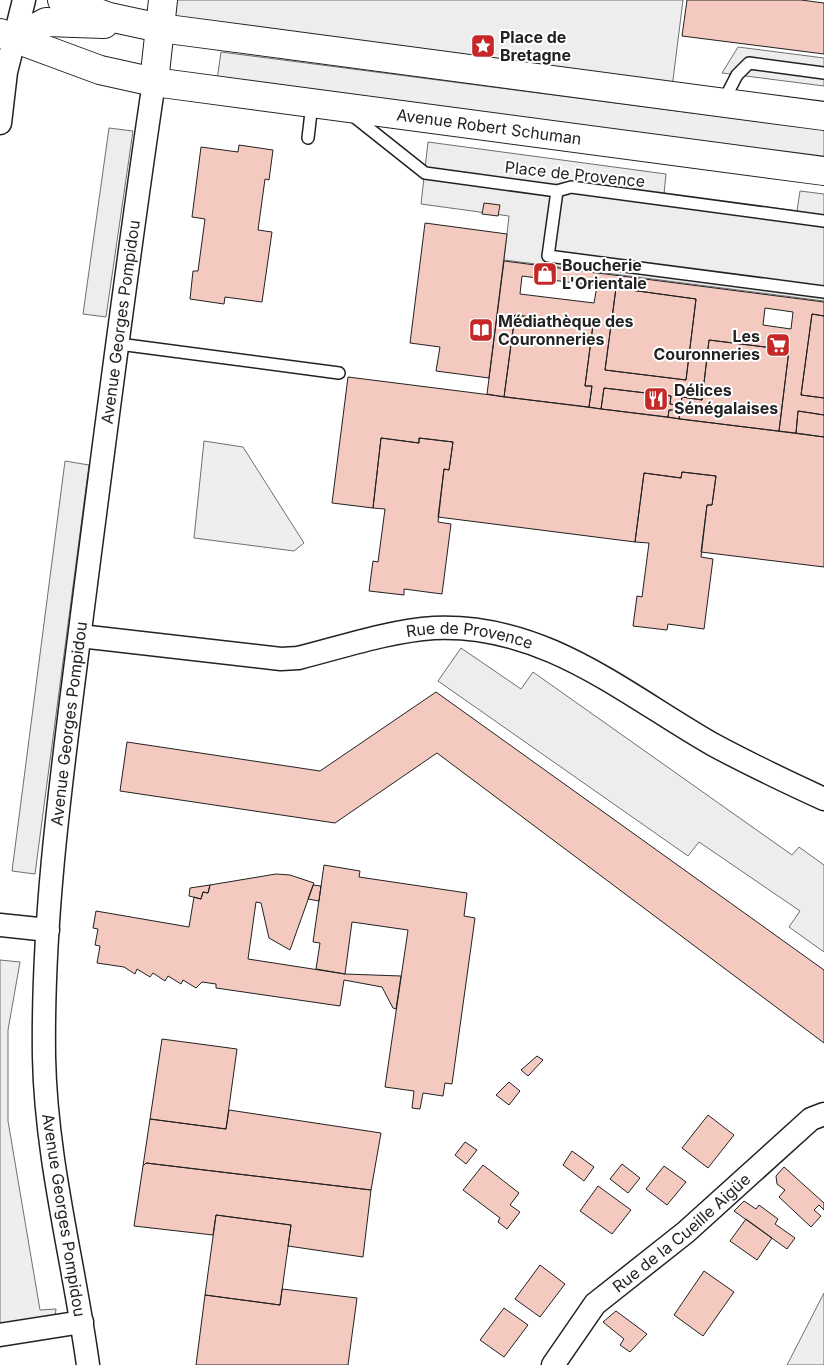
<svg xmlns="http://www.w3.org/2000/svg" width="824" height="1365" font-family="Inter,sans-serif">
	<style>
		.green { fill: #eee; stroke: #6f6f6f }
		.parking { fill: #ededed; stroke: #6f6f6f }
		.building { fill: #f3c9c0; stroke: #222; fill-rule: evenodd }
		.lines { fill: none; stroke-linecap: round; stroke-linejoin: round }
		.lane-casing { stroke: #222; stroke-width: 14 }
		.street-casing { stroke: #222; stroke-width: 25 }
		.secondary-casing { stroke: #222; stroke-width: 30 }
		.lane { stroke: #fff; stroke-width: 11 }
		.street { stroke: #fff; stroke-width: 22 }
		.secondary { stroke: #fff; stroke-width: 28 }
		.labels { text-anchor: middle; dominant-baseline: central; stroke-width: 4; stroke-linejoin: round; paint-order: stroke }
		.poi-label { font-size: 16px; font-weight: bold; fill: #222; stroke: #fff; text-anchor: start }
		.street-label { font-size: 16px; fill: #222; stroke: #fff }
	</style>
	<rect width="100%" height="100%" fill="#fff"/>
	<path class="green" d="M221,52L824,130V160L217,80Z
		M204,441L243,447L304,543L294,551L194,538Z
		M0,960L20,962L8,1030V1121L40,1310L56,1309L55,1317L0,1328Z
		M824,1293V1365H787Z"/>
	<path class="parking" d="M163,0H683L671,96L160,28Z
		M738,47L824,58V86L722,73Z
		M109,128L133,131L106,317L83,314Z
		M428,142L666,174L664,194L797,211L800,191L824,194V301L504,260L509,216L421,204Z
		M65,461L89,465L35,874L12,871Z
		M461,648L521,689L533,672L792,855L799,847L824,865V952L789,927L800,911L699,842L688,856L438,681Z"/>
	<path class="building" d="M687,0H801L824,3V54L682,36Z
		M239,145L273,150L269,180L265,179L258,230L272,232L262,302L225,297L224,304L190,299L193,271H198L205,219L192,217L201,147L238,152Z
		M484,203L500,205L498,216L482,214Z
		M425,223L507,234L489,378L436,371L440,347L410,343Z
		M504,261L824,302V316L812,314L801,395L824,398V415L798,411L796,433L779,431L789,350L709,340L702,400L682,397L679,419L668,417L669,410H674L675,405L670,404L671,396L604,388L601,409L589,407L592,386H585L593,325L515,315L504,397L487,394ZM522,276L597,286L594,303L520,294ZM616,288L696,299L686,380L605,370ZM765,308L793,312L791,329L763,325Z
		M616,288L696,299L686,380L605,370Z
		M812,314L824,316V398L801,395Z
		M515,315L593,325L585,386H592L589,407L504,397Z
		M709,340L789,350L779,431L679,419L682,397L702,400Z
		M348,377L824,437V567L701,552L707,505H712L716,476L682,472L681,478L644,473L635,542L438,517L444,469L449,470L453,442L419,438V443L381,438L373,508L332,503Z
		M604,388L671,396L670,404L675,405L674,410H669L668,417L601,409Z
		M798,411L824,415V437L796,433Z
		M381,438L419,443V438L453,442L449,470L444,469L438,522L451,524L442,594L404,589V595L369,591L373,561L378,562L385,509L373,508Z
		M682,472L716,476L712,505H707L701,557L713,559L704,629L668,624L667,630L633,626L637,596L642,597L649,543L635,542L644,473L681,478Z
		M436,692L824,970V1043L437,753L335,823L120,791L127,742L320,771Z
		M324,865L360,871L359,877L467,893L464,916L475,918L452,1084L445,1083L443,1096L423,1093L420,1109L412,1108L414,1091L385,1087L408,930L352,922L345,974L316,969L320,943L313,942Z
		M276,874L290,875L314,883L290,950L269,938L261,903L256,902L248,959L345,974L401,976L396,1009L393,1008L382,987L344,980L340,1006L216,988V984L202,982L196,988L183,980L181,984L168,976L165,981L153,973L150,977L137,969L135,974L124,967L97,963L100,946L95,945L98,929L93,928L96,911L189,927L194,897L201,899L203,892L208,893L210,885Z
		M210,885L208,893L203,892L201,899L189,896L190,888Z
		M313,885L321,886L319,901L308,899Z
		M162,1039L237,1049L226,1129L150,1119Z
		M537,1056L543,1060L528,1076L521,1070Z
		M509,1082L520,1091L509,1105L496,1095Z
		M229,1110L381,1133L371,1190L146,1163L143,1166L150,1119L226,1129Z
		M708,1115L734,1135L708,1168L682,1148Z
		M465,1142L477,1150L466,1164L455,1155Z
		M572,1151L594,1167L584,1181L563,1165Z
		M146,1163L371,1190L363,1257L288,1246L291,1225L216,1215L213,1235L134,1226L143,1166Z
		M622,1164L640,1178L628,1193L610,1179Z
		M483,1165L519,1193L510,1205L520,1212L507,1229L498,1222L500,1218L463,1190Z
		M664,1166L686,1182L667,1205L646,1189Z
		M784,1167L824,1203V1210L819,1205L814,1210L821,1216L811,1227L779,1197L785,1190L777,1184L776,1176Z
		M598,1186L631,1210L612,1234L580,1211Z
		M744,1201L756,1209L759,1205L778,1219L775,1224L795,1238L787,1249L734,1211Z
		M216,1215L291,1225L280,1305L205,1295Z
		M746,1219L772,1238L757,1260L730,1241Z
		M540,1265L565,1284L540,1317L515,1299Z
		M704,1271L734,1292L703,1336L674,1315Z
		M282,1289L357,1298L348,1365H196L205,1295L280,1305Z
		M504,1308L528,1325L504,1357L480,1340Z
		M616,1311L647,1334L630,1352L620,1345L624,1339L603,1322Z"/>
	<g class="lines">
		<defs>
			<path id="lane" d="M723,102L737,75L749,63L824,73
				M352,115L425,173L557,191L571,187L824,221
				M308,138L312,104
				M557,191L548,256L824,292
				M119,344L339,373"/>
			<g id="street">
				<path d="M0,123L6,72L24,0"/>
				<path id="s1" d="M80,636L281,659L298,658C342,647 389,631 434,628C544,623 623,693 712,744C749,764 787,782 824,799"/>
				<path d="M0,925L48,930"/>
				<path d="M0,1335L82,1322"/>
				<path id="s2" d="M88,1365C74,1262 46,1161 44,1057C42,911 63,767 81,623C104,443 127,262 154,82"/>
				<path id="s3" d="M553,1365L595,1304L686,1232L811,1119L824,1114"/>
			</g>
			<g id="secondary">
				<path d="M62,0L109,17L160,28L824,116"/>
				<path id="s4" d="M0,33L100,70L154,82L824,171"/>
				<path d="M14,39L46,22L104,24"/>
				<path d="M154,82L163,0"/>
			</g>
		</defs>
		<use href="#lane" class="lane-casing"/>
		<use href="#street" class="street-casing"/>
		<use href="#secondary" class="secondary-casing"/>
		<use href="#lane" class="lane"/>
		<use href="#street" class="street"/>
		<use href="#secondary" class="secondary"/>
	</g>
	<defs>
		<symbol id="sight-square" viewBox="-11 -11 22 22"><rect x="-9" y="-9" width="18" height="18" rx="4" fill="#c62828" stroke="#fff"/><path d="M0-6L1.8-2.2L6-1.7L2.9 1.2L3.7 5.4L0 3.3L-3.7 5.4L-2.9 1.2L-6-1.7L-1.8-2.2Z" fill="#fff"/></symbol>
		<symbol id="shop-square" viewBox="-11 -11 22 22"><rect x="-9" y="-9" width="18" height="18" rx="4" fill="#c62828" stroke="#fff"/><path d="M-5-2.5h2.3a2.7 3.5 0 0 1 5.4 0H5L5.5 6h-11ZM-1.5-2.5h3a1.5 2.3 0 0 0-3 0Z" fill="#fff"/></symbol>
		<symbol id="library-square" viewBox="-11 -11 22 22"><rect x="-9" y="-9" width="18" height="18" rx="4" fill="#c62828" stroke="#fff"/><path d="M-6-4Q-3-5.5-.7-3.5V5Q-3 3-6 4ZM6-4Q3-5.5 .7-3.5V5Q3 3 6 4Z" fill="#fff"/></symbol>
		<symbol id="supermarket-square" viewBox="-11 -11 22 22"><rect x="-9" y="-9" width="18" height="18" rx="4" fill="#c62828" stroke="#fff"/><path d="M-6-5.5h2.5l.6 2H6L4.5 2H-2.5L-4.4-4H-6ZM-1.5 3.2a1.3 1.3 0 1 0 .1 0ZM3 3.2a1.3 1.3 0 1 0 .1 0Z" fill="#fff"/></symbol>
		<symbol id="restaurant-square" viewBox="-11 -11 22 22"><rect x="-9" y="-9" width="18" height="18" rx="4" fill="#c62828" stroke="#fff"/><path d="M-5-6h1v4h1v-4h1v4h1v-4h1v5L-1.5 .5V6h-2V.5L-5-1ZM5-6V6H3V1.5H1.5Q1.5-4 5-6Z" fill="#fff"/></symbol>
	</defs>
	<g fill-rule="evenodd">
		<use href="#sight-square" x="469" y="32" width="28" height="28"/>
		<use href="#shop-square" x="531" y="260" width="28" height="28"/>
		<use href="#library-square" x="467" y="316" width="28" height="28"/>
		<use href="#supermarket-square" x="764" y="331" width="28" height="28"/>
		<use href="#restaurant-square" x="642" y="385" width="28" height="28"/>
	</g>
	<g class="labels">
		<g class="poi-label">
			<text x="500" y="37">Place de<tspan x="500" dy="18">Bretagne</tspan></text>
			<text x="562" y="265">Boucherie<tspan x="562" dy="18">L'Orientale</tspan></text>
			<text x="498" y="321">Médiathèque des<tspan x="498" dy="18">Couronneries</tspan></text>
			<text x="760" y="336" text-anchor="end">Les<tspan x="760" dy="18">Couronneries</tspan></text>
			<text x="674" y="390">Délices<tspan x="674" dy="18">Sénégalaises</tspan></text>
		</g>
		<g class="street-label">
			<text stroke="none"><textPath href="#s4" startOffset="500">Avenue Robert Schuman</textPath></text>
			<text transform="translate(575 174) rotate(6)">Place de Provence</text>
			<text stroke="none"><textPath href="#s2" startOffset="1051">Avenue Georges Pompidou</textPath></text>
			<text stroke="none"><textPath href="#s1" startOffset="395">Rue de Provence</textPath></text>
			<text stroke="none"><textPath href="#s2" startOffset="646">Avenue Georges Pompidou</textPath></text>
			<text transform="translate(64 1215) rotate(81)">Avenue Georges Pompidou</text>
			<text stroke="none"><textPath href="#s3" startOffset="186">Rue de la Cueille Aigüe</textPath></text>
		</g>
	</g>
</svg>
